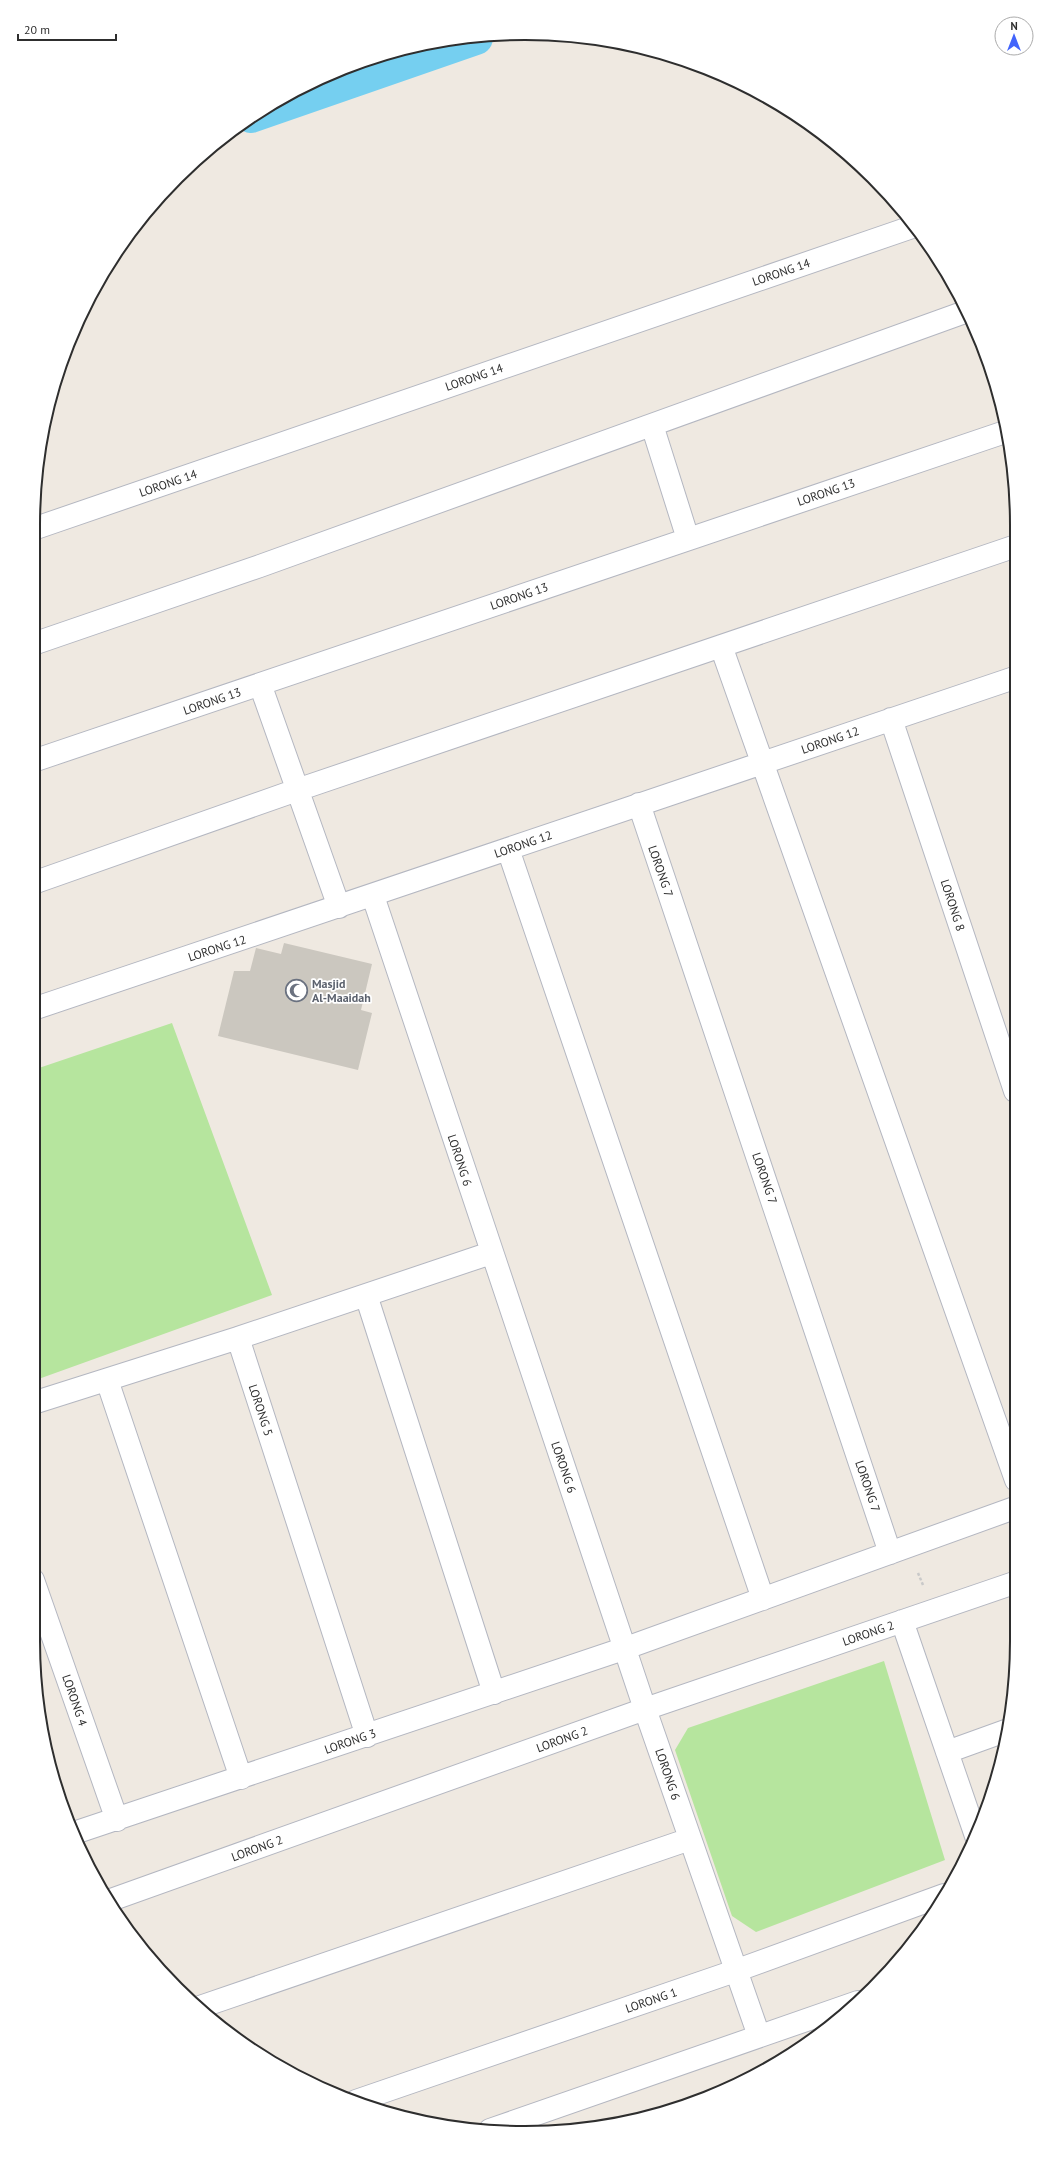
<svg xmlns="http://www.w3.org/2000/svg" width="1050" height="2166" font-family="'PT Sans',sans-serif">
	<style>
		.green { fill: #b6e59e }
		.lines { fill: none; stroke-linecap: round; stroke-linejoin: round }
		.canal { stroke: #75cff0; stroke-width: 34 }
		.building { fill: #cbc7bf }
		.minor-casing { stroke: #b4b7c1; stroke-width: 24 }
		.path { stroke: #c9c9c9; stroke-width: 2.5; stroke-dasharray: 3 2; stroke-linecap: butt }
		.minor { stroke: #fff; stroke-width: 22 }
		.labels { text-anchor: middle; dominant-baseline: central; stroke-width: 3.5; stroke-linejoin: round; paint-order: stroke }
		.street-label { font-size: 12px; fill: #2e2e2e; stroke: #fff }
		.worship-label { font-size: 12px; font-weight: bold; fill: #5b616d; stroke: #fff; text-anchor: start }
		.rim { fill: none; stroke: #2e2e2e; stroke-width: 2 }
	</style>
	<rect width="100%" height="100%" fill="#efe9e1"/>
	<path class="green" d="M172,1023L272,1295L33,1381V1070Z
		M884,1661L945,1860L756,1932L732,1916L675,1750L688,1728Z"/>
	<g class="lines">
		<path class="canal" d="M251,116L476,38"/>
	</g>
	<path class="building" d="M284,943L372,964L361,1010L372,1013L358,1070L218,1036L234,971H250L256,948L281,954Z"/>
	<g class="lines">
		<defs>
			<path id="minor" d="M652,425L688,539
				M33,529L915,226
				M33,644L260,566L965,312
				M721,646L1016,1480
				M260,684L339,907
				M891,719L1015,1091
				M33,761L1005,432
				M639,804L890,1553
				M508,849L763,1599
				M33,883L297,790L1013,547
				M373,896L645,1709L759,2036
				M33,1009C360,900 687,788 1014,678
				M366,1295L494,1693
				M107,1380L241,1778
				M33,1403L238,1338
				M33,1580L117,1820
				M902,1621L976,1836
				M367,1736L238,1338L491,1253
				M947,1752L1008,1730
				M74,1833L626,1648L1017,1507
				M108,1901L645,1709L1017,1582
				M197,2008L690,1839
				M356,2101L735,1971L944,1895
				M490,2130L858,2002"/>
		</defs>
		<use href="#minor" class="minor-casing"/>
		<path class="path" d="M918,1573L923,1585"/>
		<use href="#minor" class="minor"/>
	</g>
	<defs>
		<symbol id="mosque-ring" viewBox="-11 -11 22 22"><circle r="9.5" fill="#fff" stroke="#6b7280" stroke-width="1.5"/><path d="M3.5-4.9A6 6 0 1 0 3.5 4.9A5 5 0 1 1 3.5-4.9Z" fill="#6b7280"/></symbol>
	</defs>
	<g fill-rule="evenodd">
		<use href="#mosque-ring" x="284" y="978" width="25" height="25"/>
	</g>
	<g class="labels">
		<g class="street-label">
			<text transform="translate(781 272) rotate(-19)">LORONG 14</text>
			<text transform="translate(474 377) rotate(-19)">LORONG 14</text>
			<text transform="translate(168 483) rotate(-19)">LORONG 14</text>
			<text transform="translate(826 492) rotate(-19)">LORONG 13</text>
			<text transform="translate(519 596) rotate(-19)">LORONG 13</text>
			<text transform="translate(212 701) rotate(-19)">LORONG 13</text>
			<text transform="translate(830 740) rotate(-19)">LORONG 12</text>
			<text transform="translate(523 844) rotate(-19)">LORONG 12</text>
			<text transform="translate(661 871) rotate(71)">LORONG 7</text>
			<text transform="translate(953 905) rotate(72)">LORONG 8</text>
			<text transform="translate(217 948) rotate(-18)">LORONG 12</text>
			<text transform="translate(460 1160) rotate(72)">LORONG 6</text>
			<text transform="translate(765 1178) rotate(71)">LORONG 7</text>
			<text transform="translate(261 1410) rotate(72)">LORONG 5</text>
			<text transform="translate(564 1467) rotate(71)">LORONG 6</text>
			<text transform="translate(868 1486) rotate(71)">LORONG 7</text>
			<text transform="translate(868 1633) rotate(-19)">LORONG 2</text>
			<text transform="translate(75 1700) rotate(71)">LORONG 4</text>
			<text transform="translate(562 1739) rotate(-20)">LORONG 2</text>
			<text transform="translate(350 1741) rotate(-19)">LORONG 3</text>
			<text transform="translate(668 1774) rotate(71)">LORONG 6</text>
			<text transform="translate(257 1848) rotate(-20)">LORONG 2</text>
			<text transform="translate(651 2000) rotate(-19)">LORONG 1</text>
		</g>
		<g class="worship-label">
			<text x="312" y="983">Masjid<tspan x="312" dy="14">Al-Maaidah</tspan></text>
		</g>
	</g>
	<path d="M0 0H1050V2166H0ZM525 40H525A485 485 0 0 1 1010 525V1641A485 485 0 0 1 525 2126H525A485 485 0 0 1 40 1641V525A485 485 0 0 1 525 40Z" fill="#fff" fill-rule="evenodd"/>
	<path class="rim" d="M525 40H525A485 485 0 0 1 1010 525V1641A485 485 0 0 1 525 2126H525A485 485 0 0 1 40 1641V525A485 485 0 0 1 525 40Z"/>
	<g transform="translate(1014 36)"><circle r="19" fill="#ffffff" stroke="#ababab"/>
	<path d="M0-3L7 15L0 10L-7 15Z" fill="#4264fb"/>
	<text y="-6" font-size="11" font-weight="bold" text-anchor="middle" fill="#2e2e2e">N</text>
	</g>
	<path d="M18 34v6h98v-6" fill="none" stroke="#2e2e2e" stroke-width="2"/>
	<text x="24" y="34" font-size="12" fill="#2e2e2e" stroke="#ffffff" stroke-width="3" paint-order="stroke">20 m</text>
</svg>
